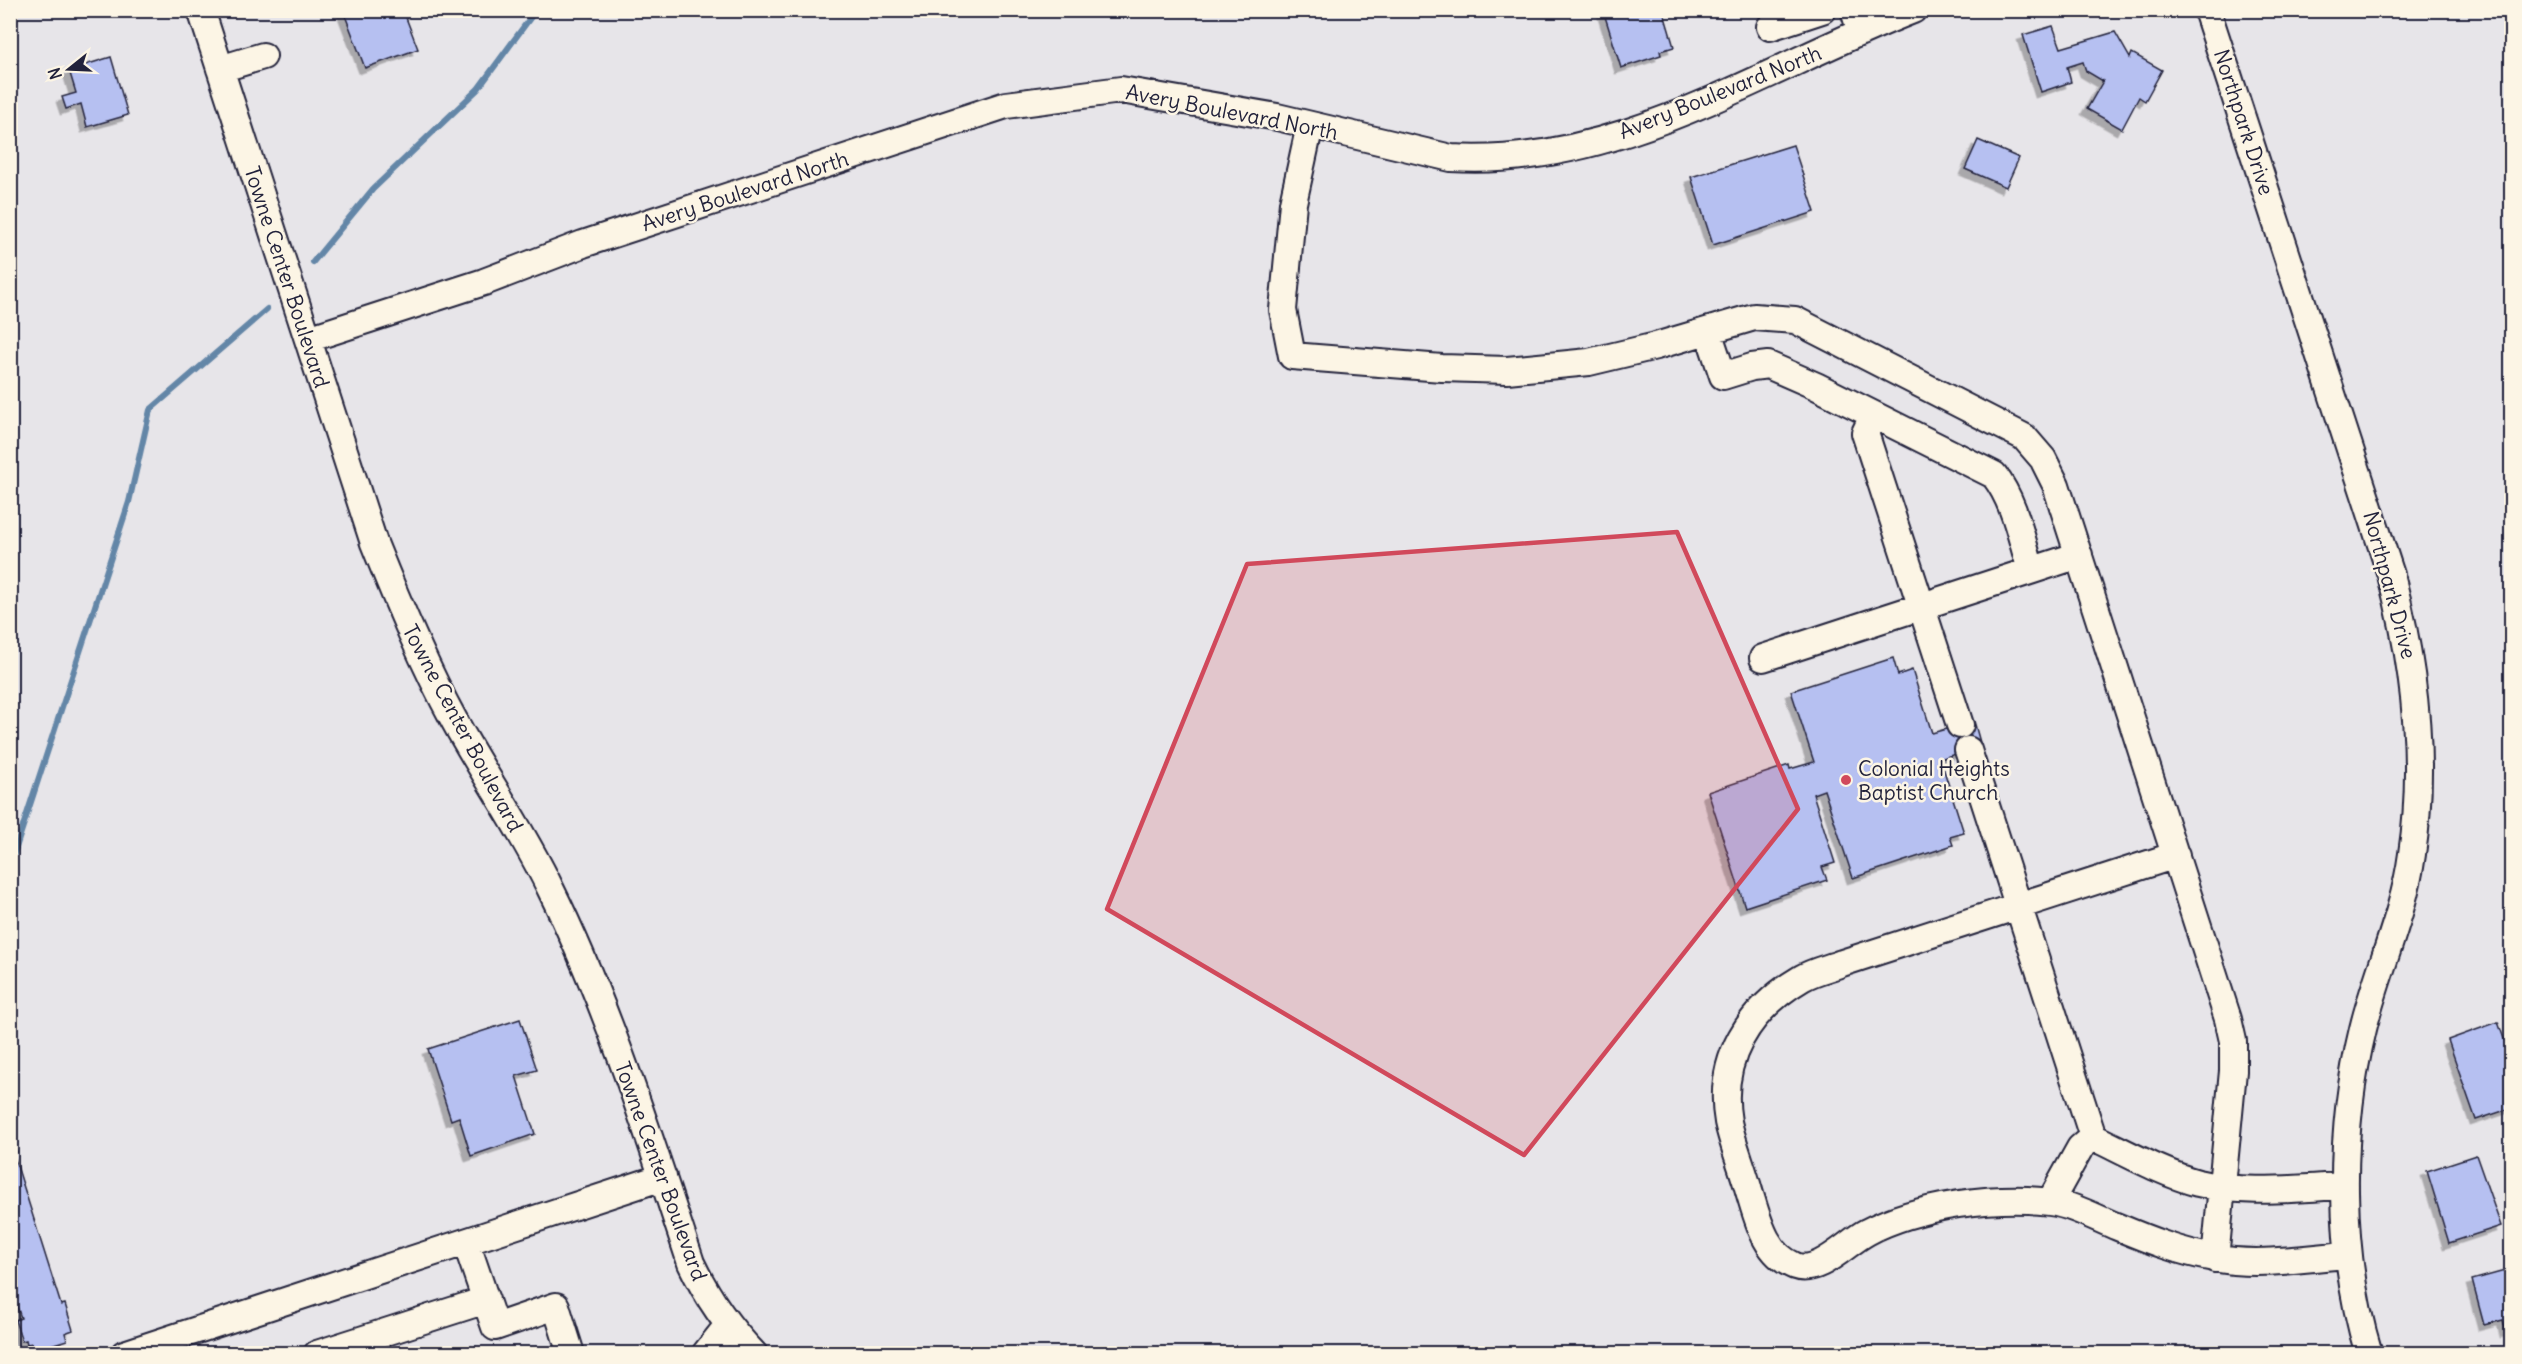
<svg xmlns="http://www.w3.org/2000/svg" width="2522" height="1364" font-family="Delius,sans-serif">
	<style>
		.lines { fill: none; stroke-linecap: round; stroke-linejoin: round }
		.stream { stroke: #6486a7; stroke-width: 6 }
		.building { fill: #b6c0f1; stroke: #22223b; stroke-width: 1.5; filter: url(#shadow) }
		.minor-casing { stroke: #22223b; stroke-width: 30 }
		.minor { stroke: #fcf5e5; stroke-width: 26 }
		.marked { fill: #d1495b; fill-opacity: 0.2; stroke: #d1495b; stroke-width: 4.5; stroke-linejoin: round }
		.poi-dot { fill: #d1495b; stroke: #fcf5e5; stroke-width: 2 }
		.labels { text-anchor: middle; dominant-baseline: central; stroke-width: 5; stroke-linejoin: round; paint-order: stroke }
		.street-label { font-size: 21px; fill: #22223b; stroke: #fcf5e5 }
		.poi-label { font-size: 21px; fill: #22223b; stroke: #fcf5e5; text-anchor: start }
	</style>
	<defs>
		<filter id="shadow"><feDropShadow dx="-5.5" dy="5.5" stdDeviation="0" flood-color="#0004"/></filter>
	</defs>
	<rect width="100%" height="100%" fill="#e7e5e9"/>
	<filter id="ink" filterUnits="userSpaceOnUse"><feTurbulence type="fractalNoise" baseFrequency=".0167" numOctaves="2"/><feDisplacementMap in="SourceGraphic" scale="12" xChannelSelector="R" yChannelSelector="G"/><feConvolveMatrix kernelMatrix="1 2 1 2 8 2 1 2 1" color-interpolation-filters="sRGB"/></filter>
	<g filter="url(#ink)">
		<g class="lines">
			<path class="stream" d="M313,262L373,189L478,89L536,10
				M10,866L129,502L150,410L267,309"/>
		</g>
		<path class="building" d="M343,10H403L418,49L365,68Z
			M1603,10H1663L1674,47L1660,51L1661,55L1621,68Z
			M2053,26L2061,48L2115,32L2130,58L2132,53L2162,70L2145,101L2139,97L2122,129L2087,109L2103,81L2086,71L2083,62L2067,67L2071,82L2041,92L2023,35Z
			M111,57L128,115L87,127L81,104L66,109L62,97L76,93L69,70Z
			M1978,140L2019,158L2006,187L1965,169Z
			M1793,145L1815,212L1713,245L1691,177Z
			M1893,658L1898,675L1912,670L1932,733L1974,721L1981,746L1943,758L1941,761L1964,833L1950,837L1953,845L1853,878L1824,790L1813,794L1835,863L1822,867L1827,880L1745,907L1708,792L1789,765L1790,769L1814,762L1791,691Z
			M520,1019L537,1070L516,1076L535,1134L471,1156L459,1117L451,1120L428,1049Z
			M2498,1022L2512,1061V1108L2476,1120L2448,1040Z
			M10,1130L17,1152L13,1153L61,1305L65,1304L73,1330L65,1333L67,1340L34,1350L32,1343L27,1344L26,1340L22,1341L15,1320L21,1318L10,1286Z
			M2476,1155L2501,1226L2449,1243L2427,1171Z
			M2512,1269V1331L2506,1332L2503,1320L2484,1325L2472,1280Z"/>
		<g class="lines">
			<defs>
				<path id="minor" d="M201,10L374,543C398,603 423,663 454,720C485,777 523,831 551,890C608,1006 650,1139 691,1263C707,1297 728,1327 754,1354
					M1854,10L1861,32
					M2207,10L2391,575C2415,667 2426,760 2412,854C2404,915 2377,971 2363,1029C2338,1132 2338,1253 2369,1354
					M1770,27L1822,10
					M220,69L263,56
					M1310,125L1293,203L1283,310L1292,356L1442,368L1507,370L1589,362L1656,346L1754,317L1795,320L2024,437L2043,459L2056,485L2228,1019L2233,1041V1071L2215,1259
					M1708,331L1723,376L1752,367L1768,365L1816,386L1994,475C2015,502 2021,538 2031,570
					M308,339L484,282L583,244L1006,105L1121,90L1277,117L1451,158C1617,169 1764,68 1913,10
					M1873,416L1865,433L1960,725
					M1763,658L2079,555
					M1968,750L2093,1137L2080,1148L2050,1202
					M2176,855L1842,963C1829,968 1814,971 1802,978C1749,1009 1717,1059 1728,1122C1733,1145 1743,1169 1749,1191C1758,1220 1765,1254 1795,1266C1819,1275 1847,1242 1867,1232C1895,1217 1927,1209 1959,1204C1987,1200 2021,1198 2050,1202C2073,1205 2096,1218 2118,1227C2149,1240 2180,1252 2214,1258C2257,1267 2305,1258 2348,1255
					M2093,1137C2127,1153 2162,1173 2198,1183C2246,1195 2296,1188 2345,1186
					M466,1242L495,1327L556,1306L571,1354
					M124,1354L663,1177
					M317,1354L486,1300
					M705,1354L728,1325"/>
			</defs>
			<use href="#minor" class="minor-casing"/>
			<use href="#minor" class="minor"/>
		</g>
	</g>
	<path class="marked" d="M1677,532L1798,809L1524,1155L1107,909L1247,564Z"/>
	<circle class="poi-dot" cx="1846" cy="780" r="6"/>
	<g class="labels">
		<g class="street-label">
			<text transform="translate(1720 92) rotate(-22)">Avery Boulevard North</text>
			<text transform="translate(1232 112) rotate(11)">Avery Boulevard North</text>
			<text transform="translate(2244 122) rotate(72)">Northpark Drive</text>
			<text transform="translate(745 191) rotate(-18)">Avery Boulevard North</text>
			<text transform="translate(287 277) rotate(72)">Towne Center Boulevard</text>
			<text transform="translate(2390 585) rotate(75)">Northpark Drive</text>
			<text transform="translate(463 728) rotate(62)">Towne Center Boulevard</text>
			<text transform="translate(661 1171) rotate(70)">Towne Center Boulevard</text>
		</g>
		<g class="poi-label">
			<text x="1858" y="768">Colonial Heights<tspan x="1858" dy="24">Baptist Church</tspan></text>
		</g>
	</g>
	<rect width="2522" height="1364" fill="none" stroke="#fcf5e5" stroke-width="36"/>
	<rect x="18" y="18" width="2486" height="1328" fill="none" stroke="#22223b" stroke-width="2" filter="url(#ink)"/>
	<g transform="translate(69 69) rotate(252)" stroke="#fcf5e5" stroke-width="4.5" paint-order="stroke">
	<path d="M0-4.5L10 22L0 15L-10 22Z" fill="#22223b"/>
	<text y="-9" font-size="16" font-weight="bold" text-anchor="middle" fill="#22223b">N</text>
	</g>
</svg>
